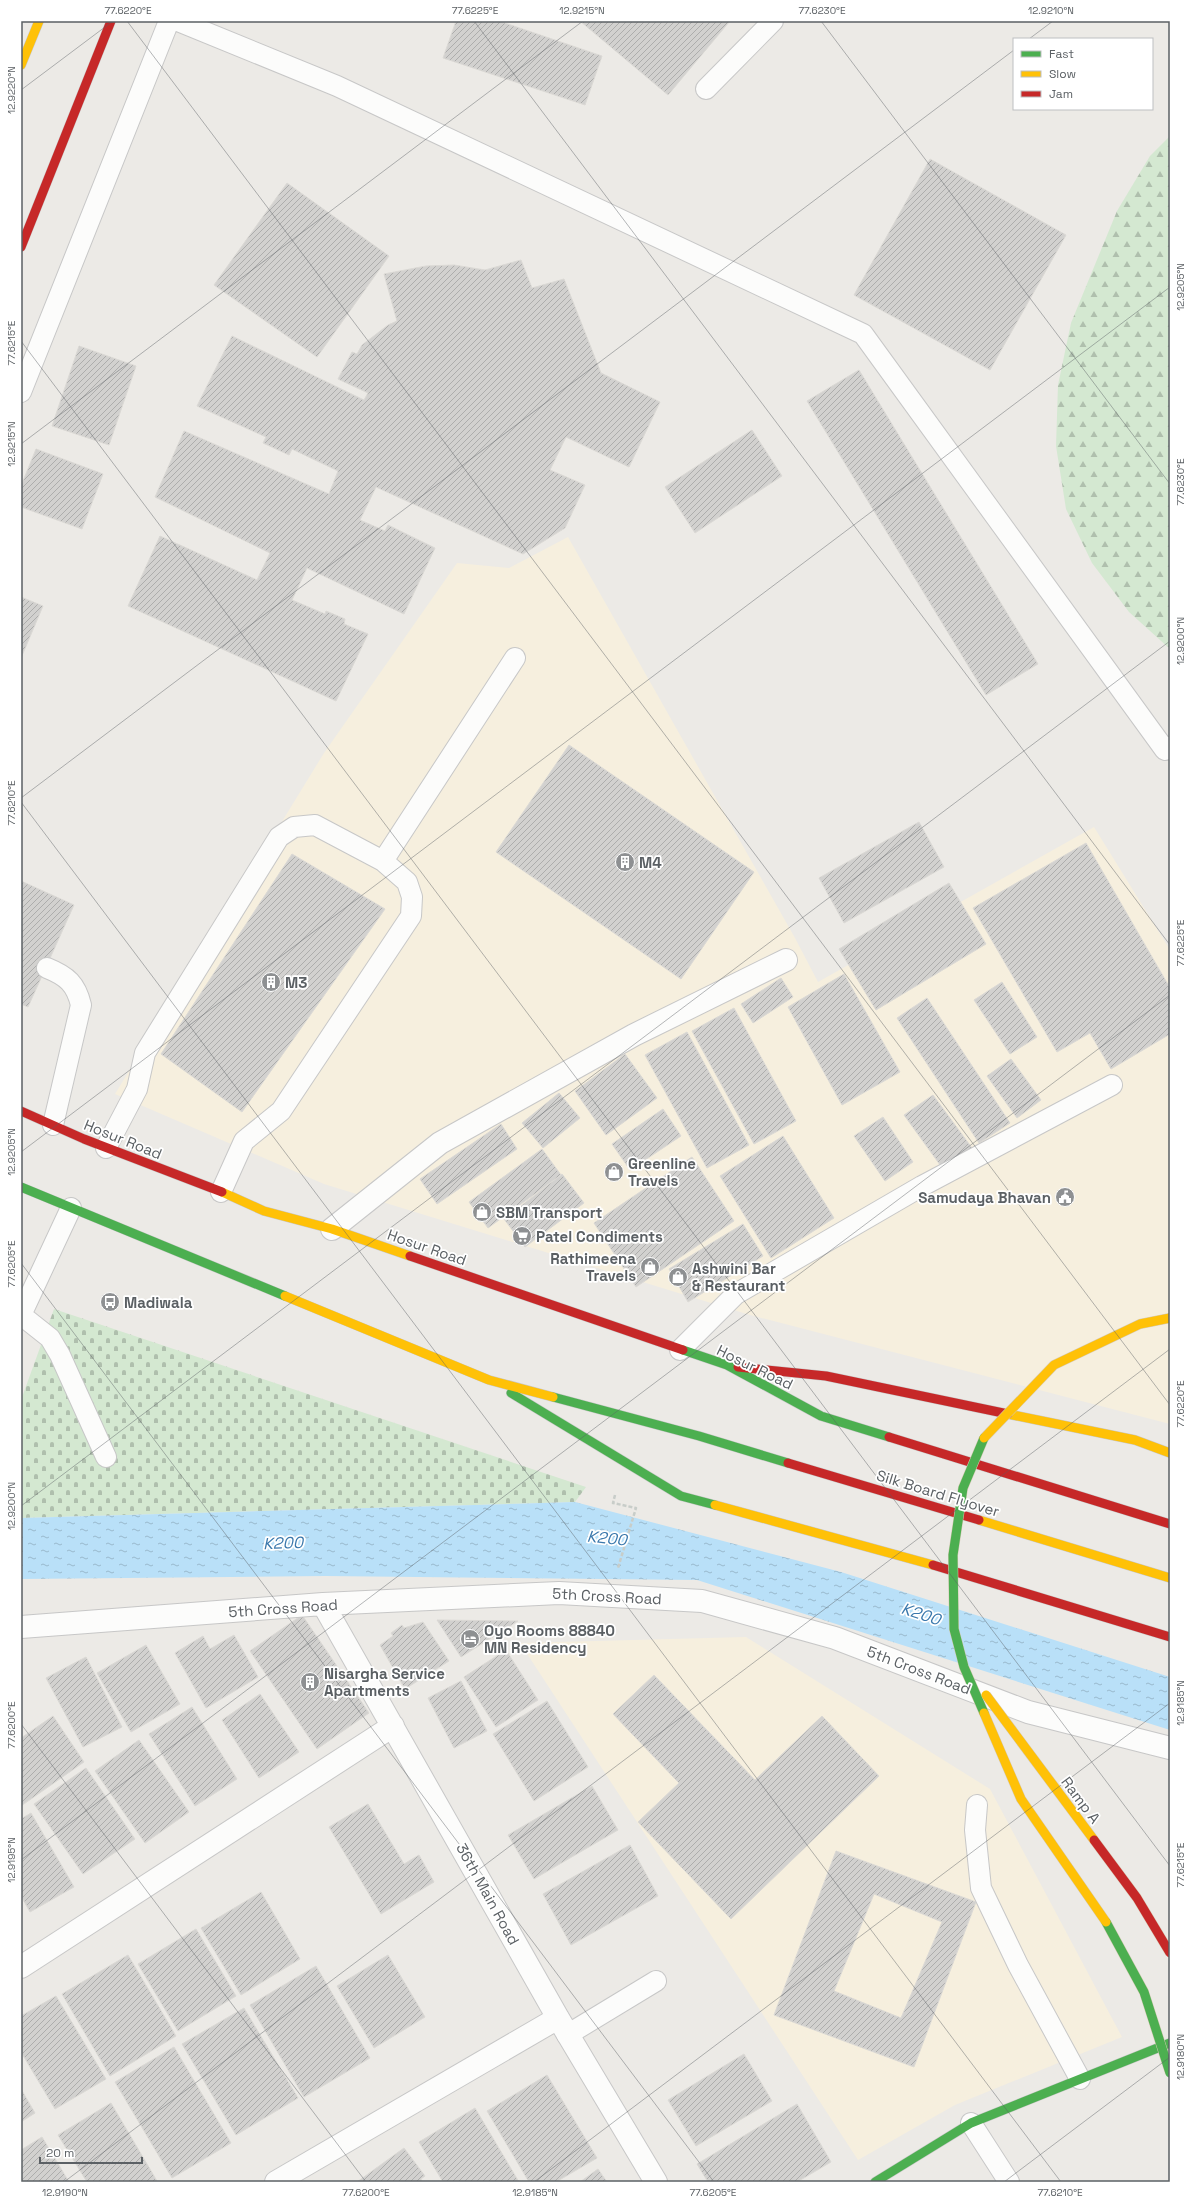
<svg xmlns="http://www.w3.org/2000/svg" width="1191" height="2203" font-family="'Space Grotesk',sans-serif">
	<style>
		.commercial { fill: #f6efde }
		.forest { fill: url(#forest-firs) }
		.cemetery { fill: url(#cemetery-stones) }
		.water { fill: url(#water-ripples) }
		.building { fill: url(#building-hatch); stroke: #dbd9d5; fill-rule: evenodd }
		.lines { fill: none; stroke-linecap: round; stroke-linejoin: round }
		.lane-casing { stroke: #c7c7c7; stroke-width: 22 }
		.street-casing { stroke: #c7c7c7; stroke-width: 24 }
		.fast-casing { stroke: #c8c8c8; stroke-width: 10 }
		.slow-casing { stroke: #c8c8c8; stroke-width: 10 }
		.jam-casing { stroke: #c8c8c8; stroke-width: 10 }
		.path { stroke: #c8cdc9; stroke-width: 2.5; stroke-dasharray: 4 2; stroke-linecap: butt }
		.lane { stroke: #fcfcfb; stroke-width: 20 }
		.street { stroke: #fcfcfb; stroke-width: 22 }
		.fast { stroke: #4caf50; stroke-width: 9 }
		.slow { stroke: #ffc107; stroke-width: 9 }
		.jam { stroke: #c62828; stroke-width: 9 }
		.fast-bridge-casing { stroke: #d5c9b3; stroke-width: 10; stroke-linecap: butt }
		.slow-bridge-casing { stroke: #d5c9b3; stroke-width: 10; stroke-linecap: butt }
		.jam-bridge-casing { stroke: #d5c9b3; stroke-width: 10; stroke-linecap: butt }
		.fast-bridge { stroke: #4caf50; stroke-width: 9 }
		.slow-bridge { stroke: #ffc107; stroke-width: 9 }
		.jam-bridge { stroke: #c62828; stroke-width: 9 }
		.ticks { fill: none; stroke: #5b6064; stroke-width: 1; stroke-opacity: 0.45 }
		.labels { text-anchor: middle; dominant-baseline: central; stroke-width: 3.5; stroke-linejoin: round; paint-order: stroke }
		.poi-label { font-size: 15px; font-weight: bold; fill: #5b6064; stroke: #fff; text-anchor: start }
		.street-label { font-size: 15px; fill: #5b6064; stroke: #fff }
		.water-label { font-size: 16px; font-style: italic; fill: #3a78ac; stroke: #fff }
		.neatline { fill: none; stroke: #5b6064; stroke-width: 1.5 }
		.ticks-label { font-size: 10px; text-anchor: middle; fill: #5b6064 }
	</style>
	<defs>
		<pattern id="forest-firs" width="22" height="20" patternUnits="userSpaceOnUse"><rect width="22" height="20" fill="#d4e8d1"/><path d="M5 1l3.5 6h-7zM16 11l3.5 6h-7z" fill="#afbfad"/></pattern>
		<pattern id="cemetery-stones" width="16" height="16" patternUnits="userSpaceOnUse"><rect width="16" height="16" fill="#d4e8d1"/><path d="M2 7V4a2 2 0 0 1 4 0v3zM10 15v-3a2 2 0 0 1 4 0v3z" fill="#afbfad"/></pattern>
		<pattern id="water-ripples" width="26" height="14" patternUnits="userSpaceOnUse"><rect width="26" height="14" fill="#b9e0f8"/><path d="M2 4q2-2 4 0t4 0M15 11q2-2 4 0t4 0" fill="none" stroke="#99b9cc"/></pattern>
		<pattern id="building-hatch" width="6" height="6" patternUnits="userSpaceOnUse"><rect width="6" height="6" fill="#d2d1cf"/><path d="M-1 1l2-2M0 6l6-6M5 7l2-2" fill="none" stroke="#adadac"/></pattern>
	</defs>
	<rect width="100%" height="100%" fill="#eceae6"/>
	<path class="commercial" d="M568,537L795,938L818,982L1094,827L1170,950V1424L750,1315L324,1184L115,1094L324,753L457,563L509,568Z
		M746,1637L990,1789L1122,2037L955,2105L858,2160L520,1643Z"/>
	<path class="forest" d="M1170,136V649L1129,612L1092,563L1066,509L1056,446L1058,385L1071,323L1117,211L1150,156Z"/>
	<path class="cemetery" d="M54,1309L586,1487L575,1502L21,1518V1400Z"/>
	<path class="water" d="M575,1502L841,1572L1170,1677V1730L697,1580L325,1576L21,1579V1518Z"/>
	<path class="building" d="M456,21H499L602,56L585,105L443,58Z
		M580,21H730L668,95Z
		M930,159L1066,235L990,370L854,295Z
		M287,183L389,256L317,357L214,285Z
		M521,260L532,288L564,279L601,373L660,402L629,467L566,437L550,470L585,485L565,528L523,554L376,487L360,520L385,531L388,525L435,548L404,614L307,568L292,600L325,614L326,611L345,619L344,624L368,634L336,701L128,606L160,536L257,580L270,553L155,497L184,431L329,494L338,471L292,449L289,455L263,443L266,437L197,406L232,336L364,400L368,393L338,379L352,352L357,354L362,345L388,325L397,321L384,274L426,266L454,265L485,270Z
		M79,346L136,366L109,445L52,426Z
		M859,370L1038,664L986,695L807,401Z
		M752,430L782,476L695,533L665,487Z
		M36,449L103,474L82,529L21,507V486Z
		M21,597L43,606L21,658Z
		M569,745L754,872L681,979L496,852Z
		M919,822L944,867L844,923L819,878Z
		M1086,843L1170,988V1034L1111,1069L1090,1033L1057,1052L973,908Z
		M292,854L385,909L242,1112L161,1054Z
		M21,881L74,905L28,1007L21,1004Z
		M949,883L986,944L876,1010L839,949Z
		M844,974L900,1072L842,1105L788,1007Z
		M781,978L793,997L753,1023L741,1004Z
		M1002,982L1037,1037L1010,1054L974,1000Z
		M927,998L1010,1123L979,1143L897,1018Z
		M734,1008L796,1121L754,1144L692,1031Z
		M687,1032L749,1145L707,1168L645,1055Z
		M625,1054L657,1098L606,1135L575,1091Z
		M1011,1059L1041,1100L1017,1118L987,1076Z
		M559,1093L580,1118L543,1148L522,1123Z
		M933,1095L972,1148L943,1169L904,1115Z
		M663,1109L681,1136L630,1170L612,1144Z
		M883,1117L913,1162L885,1181L854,1136Z
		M501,1124L517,1149L437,1204L420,1179Z
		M783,1136L834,1218L771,1258L720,1176Z
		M542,1149L561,1175L488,1228L469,1202Z
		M692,1157L734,1221L636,1287L594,1223Z
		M562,1174L584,1203L525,1247L504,1219Z
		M743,1224L763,1256L688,1302L669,1269Z
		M302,1615L369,1713L317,1749L250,1651Z
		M437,1620L518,1621L461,1657Z
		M423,1622L449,1661L405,1689L380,1645L393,1636L391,1633L402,1625L404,1628Z
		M234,1635L258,1677L206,1708L175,1653L203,1636L210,1649Z
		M146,1645L180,1704L131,1732L97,1673Z
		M506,1650L538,1700L496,1727L464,1677Z
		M86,1657L122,1727L83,1747L46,1678Z
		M654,1675L755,1780L822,1716L879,1776L731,1919L638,1822L679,1783L613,1714Z
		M461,1681L487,1731L454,1748L428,1698Z
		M260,1694L299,1752L259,1778L222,1720Z
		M547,1701L588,1767L534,1801L493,1734Z
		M192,1707L237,1779L195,1806L149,1734Z
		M53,1716L84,1762L21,1806V1738Z
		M139,1740L189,1812L145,1843L95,1771Z
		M86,1768L135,1839L83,1874L34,1804Z
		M592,1786L618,1830L534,1879L508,1835Z
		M368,1804L404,1864L419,1855L434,1882L381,1914L329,1827Z
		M31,1813L74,1887L30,1912L21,1896V1819Z
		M630,1845L658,1896L571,1945L543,1894Z
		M836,1851L976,1902L914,2067L774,2015ZM874,1894L942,1922L901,2018L834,1991Z
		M261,1892L300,1959L241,1995L201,1928Z
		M196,1929L236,1996L178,2031L138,1964Z
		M128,1955L176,2036L110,2076L62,1994Z
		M388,1955L425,2017L374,2048L337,1986Z
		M316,1966L370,2058L304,2097L250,2005Z
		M56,1996L106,2079L55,2109L21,2052V2016Z
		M244,2008L298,2098L236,2135L182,2044Z
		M174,2047L231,2143L172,2178L115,2082Z
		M744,2054L772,2101L696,2146L668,2100Z
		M547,2075L597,2158L556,2182H529L487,2111Z
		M21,2089L35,2113L21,2122Z
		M111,2103L157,2181L156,2182H87L58,2135Z
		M797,2104L831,2162L797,2182H708L697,2164Z
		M475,2108L519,2182H443L419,2142Z
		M42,2137L69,2182H21V2150Z
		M404,2148L425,2176L421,2179L422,2182H357Z
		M598,2169L607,2182H580Z"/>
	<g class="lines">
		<defs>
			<path id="lane" d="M178,21L337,86L863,334L1165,750L1170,747
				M706,89L773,21
				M21,392L169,21
				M383,861L515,658
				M47,968C67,976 76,984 81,1005L53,1125
				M106,1148L137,1089L145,1053L279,837L294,827L315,825L383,861L407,882L412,897L411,916L281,1111L244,1141L221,1192
				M21,1315L50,1338L60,1355L106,1457
				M21,1315L71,1208
				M680,1350L736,1294L922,1186L1112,1085
				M977,1805L975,1830L981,1888L1018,1965L1080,2079
				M567,2035L656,1981
				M971,2123L1009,2182"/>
			<path id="street" d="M332,1229L440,1143L634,1035L786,960
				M323,1604L558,2018L656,2182
				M21,1627L323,1604L559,1593L702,1601L835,1638L1028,1712L1170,1748
				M21,1967L393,1726
				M276,2182L558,2018"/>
			<path id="fast" d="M21,1187L285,1296
				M683,1350L727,1365L821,1416L889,1437
				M511,1393L681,1496L715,1505
				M553,1397L699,1436L788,1463
				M875,2182L971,2123L1170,2043"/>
			<path id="slow" d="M21,65L39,21
				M222,1192L264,1211L332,1229L410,1256
				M285,1296L489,1380L553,1397
				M1008,1414L1135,1440L1170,1453
				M715,1505L933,1565
				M979,1520L1170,1578"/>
			<path id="jam" d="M21,247L111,21
				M21,1111L84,1139L222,1192
				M410,1256L683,1350
				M738,1367L826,1376L1008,1414
				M889,1437L1170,1524
				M788,1463L979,1520
				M933,1565L1170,1637"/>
		</defs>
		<use href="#lane" class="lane-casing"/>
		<use href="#street" class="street-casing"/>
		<use href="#fast" class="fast-casing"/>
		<use href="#slow" class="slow-casing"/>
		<use href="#jam" class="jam-casing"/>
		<path class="path" d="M615,1495L613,1503L636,1508L618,1568"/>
		<use href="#lane" class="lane"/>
		<use href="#street" class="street"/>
		<use href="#fast" class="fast"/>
		<use href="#slow" class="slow"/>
		<use href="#jam" class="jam"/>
		<defs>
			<path id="fast-bridge" d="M984,1713L964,1667L954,1629L953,1555L963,1488L984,1438
				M1106,1922L1144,1992L1170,2073"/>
			<path id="slow-bridge" d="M984,1438L1054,1365L1140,1324L1170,1318
				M986,1695L1094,1840
				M984,1713L1021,1799L1106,1922"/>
			<path id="jam-bridge" d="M1094,1840L1137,1898L1170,1953"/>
		</defs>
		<use href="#fast-bridge" class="fast-bridge-casing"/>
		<use href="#slow-bridge" class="slow-bridge-casing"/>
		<use href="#jam-bridge" class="jam-bridge-casing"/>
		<use href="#fast-bridge" class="fast-bridge"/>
		<use href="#slow-bridge" class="slow-bridge"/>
		<use href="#jam-bridge" class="jam-bridge"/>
	</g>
	<path class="ticks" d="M127,21L1170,1405M474,21L1170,945M821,21L1170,484M1169,21L1170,23M1029,39L1053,21M21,90L113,21M21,341L1170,1866M21,444L583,21M21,798L1014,50M21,802L1061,2182M21,1152L1170,287M21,1263L714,2182M21,1506L1170,641M21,1724L366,2182M21,1860L1170,995M64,2182L1170,1349M534,2182L1170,1703M1004,2182L1170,2057"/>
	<defs>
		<symbol id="building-disc" viewBox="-11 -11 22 22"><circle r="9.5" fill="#8e9092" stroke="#fff"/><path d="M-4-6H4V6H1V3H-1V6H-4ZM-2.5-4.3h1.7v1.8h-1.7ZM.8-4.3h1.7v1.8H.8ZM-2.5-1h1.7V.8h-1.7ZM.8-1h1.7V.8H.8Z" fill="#fff"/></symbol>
		<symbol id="shop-disc" viewBox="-11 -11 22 22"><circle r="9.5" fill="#8e9092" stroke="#fff"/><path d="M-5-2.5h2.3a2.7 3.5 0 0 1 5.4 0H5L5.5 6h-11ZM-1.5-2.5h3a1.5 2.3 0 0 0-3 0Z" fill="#fff"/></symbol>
		<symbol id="civic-disc" viewBox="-11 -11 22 22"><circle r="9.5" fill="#8e9092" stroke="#fff"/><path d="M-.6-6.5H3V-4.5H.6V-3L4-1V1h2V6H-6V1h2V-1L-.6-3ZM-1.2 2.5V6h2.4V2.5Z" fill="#fff"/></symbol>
		<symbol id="supermarket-disc" viewBox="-11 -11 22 22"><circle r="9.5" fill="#8e9092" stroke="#fff"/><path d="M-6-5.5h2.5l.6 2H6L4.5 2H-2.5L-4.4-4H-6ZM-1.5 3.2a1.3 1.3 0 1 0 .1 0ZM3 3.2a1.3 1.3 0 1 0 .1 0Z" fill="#fff"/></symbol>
		<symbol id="bus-disc" viewBox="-11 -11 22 22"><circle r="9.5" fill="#8e9092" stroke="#fff"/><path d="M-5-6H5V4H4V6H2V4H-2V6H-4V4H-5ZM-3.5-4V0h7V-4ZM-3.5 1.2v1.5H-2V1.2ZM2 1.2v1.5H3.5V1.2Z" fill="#fff"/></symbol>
		<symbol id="hotel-disc" viewBox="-11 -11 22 22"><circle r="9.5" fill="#8e9092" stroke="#fff"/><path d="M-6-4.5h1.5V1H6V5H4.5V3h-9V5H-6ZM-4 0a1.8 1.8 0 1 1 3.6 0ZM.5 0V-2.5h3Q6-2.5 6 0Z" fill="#fff"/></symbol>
	</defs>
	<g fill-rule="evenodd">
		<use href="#building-disc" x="614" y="851" width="22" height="22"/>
		<use href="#building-disc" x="260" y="971" width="22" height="22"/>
		<use href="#shop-disc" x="603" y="1161" width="22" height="22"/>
		<use href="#civic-disc" x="1054" y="1186" width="22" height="22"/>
		<use href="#shop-disc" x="471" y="1201" width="22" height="22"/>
		<use href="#supermarket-disc" x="511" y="1225" width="22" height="22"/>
		<use href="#shop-disc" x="639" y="1256" width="22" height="22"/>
		<use href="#shop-disc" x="667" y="1266" width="22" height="22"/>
		<use href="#bus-disc" x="99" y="1291" width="22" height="22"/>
		<use href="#hotel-disc" x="459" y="1628" width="22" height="22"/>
		<use href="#building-disc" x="299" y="1671" width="22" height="22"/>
	</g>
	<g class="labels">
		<g class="poi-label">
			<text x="639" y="862">M4</text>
			<text x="285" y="982">M3</text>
			<text x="628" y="1163">Greenline<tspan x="628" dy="17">Travels</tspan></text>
			<text x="1051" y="1197" text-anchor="end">Samudaya Bhavan</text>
			<text x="496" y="1212">SBM Transport</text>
			<text x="536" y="1236">Patel Condiments</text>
			<text x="636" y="1258" text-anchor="end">Rathimeena<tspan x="636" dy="17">Travels</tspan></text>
			<text x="692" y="1268">Ashwini Bar<tspan x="692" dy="17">&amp; Restaurant</tspan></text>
			<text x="124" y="1302">Madiwala</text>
			<text x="484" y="1630">Oyo Rooms 88840<tspan x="484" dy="17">MN Residency</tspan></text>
			<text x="324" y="1673">Nisargha Service<tspan x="324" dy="17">Apartments</tspan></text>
		</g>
		<g class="street-label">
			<text transform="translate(123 1139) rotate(22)">Hosur Road</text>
			<text transform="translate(427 1247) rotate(19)">Hosur Road</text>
			<text transform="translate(755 1367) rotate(26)">Hosur Road</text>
			<text transform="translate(938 1493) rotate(17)">Silk Board Flyover</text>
			<text transform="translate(607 1596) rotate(3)">5th Cross Road</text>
			<text transform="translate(283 1608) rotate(-4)">5th Cross Road</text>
			<text transform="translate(919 1670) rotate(21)">5th Cross Road</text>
			<text transform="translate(1081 1800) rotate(53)">Ramp A</text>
			<text transform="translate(488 1894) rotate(61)">36th Main Road</text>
		</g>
		<g class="water-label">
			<text transform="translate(607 1538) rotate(6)">K200</text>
			<text transform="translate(283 1543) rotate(-2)">K200</text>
			<text transform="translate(921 1614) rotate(18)">K200</text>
		</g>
	</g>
	<rect width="1191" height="2203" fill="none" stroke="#ffffff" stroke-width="44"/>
	<rect x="1013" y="38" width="140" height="72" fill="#ffffff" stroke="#bdbfc1"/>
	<rect x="1021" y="51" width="20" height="6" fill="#4caf50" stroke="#bdbfc1"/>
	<text x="1049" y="58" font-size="12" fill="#5b6064">Fast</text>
	<rect x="1021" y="71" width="20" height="6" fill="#ffc107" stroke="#bdbfc1"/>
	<text x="1049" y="78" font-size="12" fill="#5b6064">Slow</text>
	<rect x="1021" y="91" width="20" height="6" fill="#c62828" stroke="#bdbfc1"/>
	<text x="1049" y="98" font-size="12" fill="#5b6064">Jam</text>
	<path d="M40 2157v6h102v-6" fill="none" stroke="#5b6064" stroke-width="2"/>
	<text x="46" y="2157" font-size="12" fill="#5b6064" stroke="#ffffff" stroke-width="3" paint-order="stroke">20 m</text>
	<rect x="22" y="22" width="1147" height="2159" class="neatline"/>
	<g class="ticks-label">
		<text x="128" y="14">77.6220°E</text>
		<text x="475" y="14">77.6225°E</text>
		<text x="582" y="14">12.9215°N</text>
		<text x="822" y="14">77.6230°E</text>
		<text x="1051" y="14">12.9210°N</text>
		<text transform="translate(11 90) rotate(-90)" y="4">12.9220°N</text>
		<text transform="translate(1180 287) rotate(-90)" y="4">12.9205°N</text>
		<text transform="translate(11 343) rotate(-90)" y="4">77.6215°E</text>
		<text transform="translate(11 444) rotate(-90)" y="4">12.9215°N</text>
		<text transform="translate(1180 482) rotate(-90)" y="4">77.6230°E</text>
		<text transform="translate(1180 641) rotate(-90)" y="4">12.9200°N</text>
		<text transform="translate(11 803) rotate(-90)" y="4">77.6210°E</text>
		<text transform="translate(1180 943) rotate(-90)" y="4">77.6225°E</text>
		<text transform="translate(11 1152) rotate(-90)" y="4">12.9205°N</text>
		<text transform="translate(11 1264) rotate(-90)" y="4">77.6205°E</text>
		<text transform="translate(1180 1404) rotate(-90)" y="4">77.6220°E</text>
		<text transform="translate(11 1506) rotate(-90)" y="4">12.9200°N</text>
		<text transform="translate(1180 1703) rotate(-90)" y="4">12.9185°N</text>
		<text transform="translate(11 1725) rotate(-90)" y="4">77.6200°E</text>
		<text transform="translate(11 1860) rotate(-90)" y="4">12.9195°N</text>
		<text transform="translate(1180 1865) rotate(-90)" y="4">77.6215°E</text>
		<text transform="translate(1180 2057) rotate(-90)" y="4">12.9180°N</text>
		<text x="65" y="2196">12.9190°N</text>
		<text x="366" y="2196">77.6200°E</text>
		<text x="535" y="2196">12.9185°N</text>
		<text x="713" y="2196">77.6205°E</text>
		<text x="1060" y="2196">77.6210°E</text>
	</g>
</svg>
